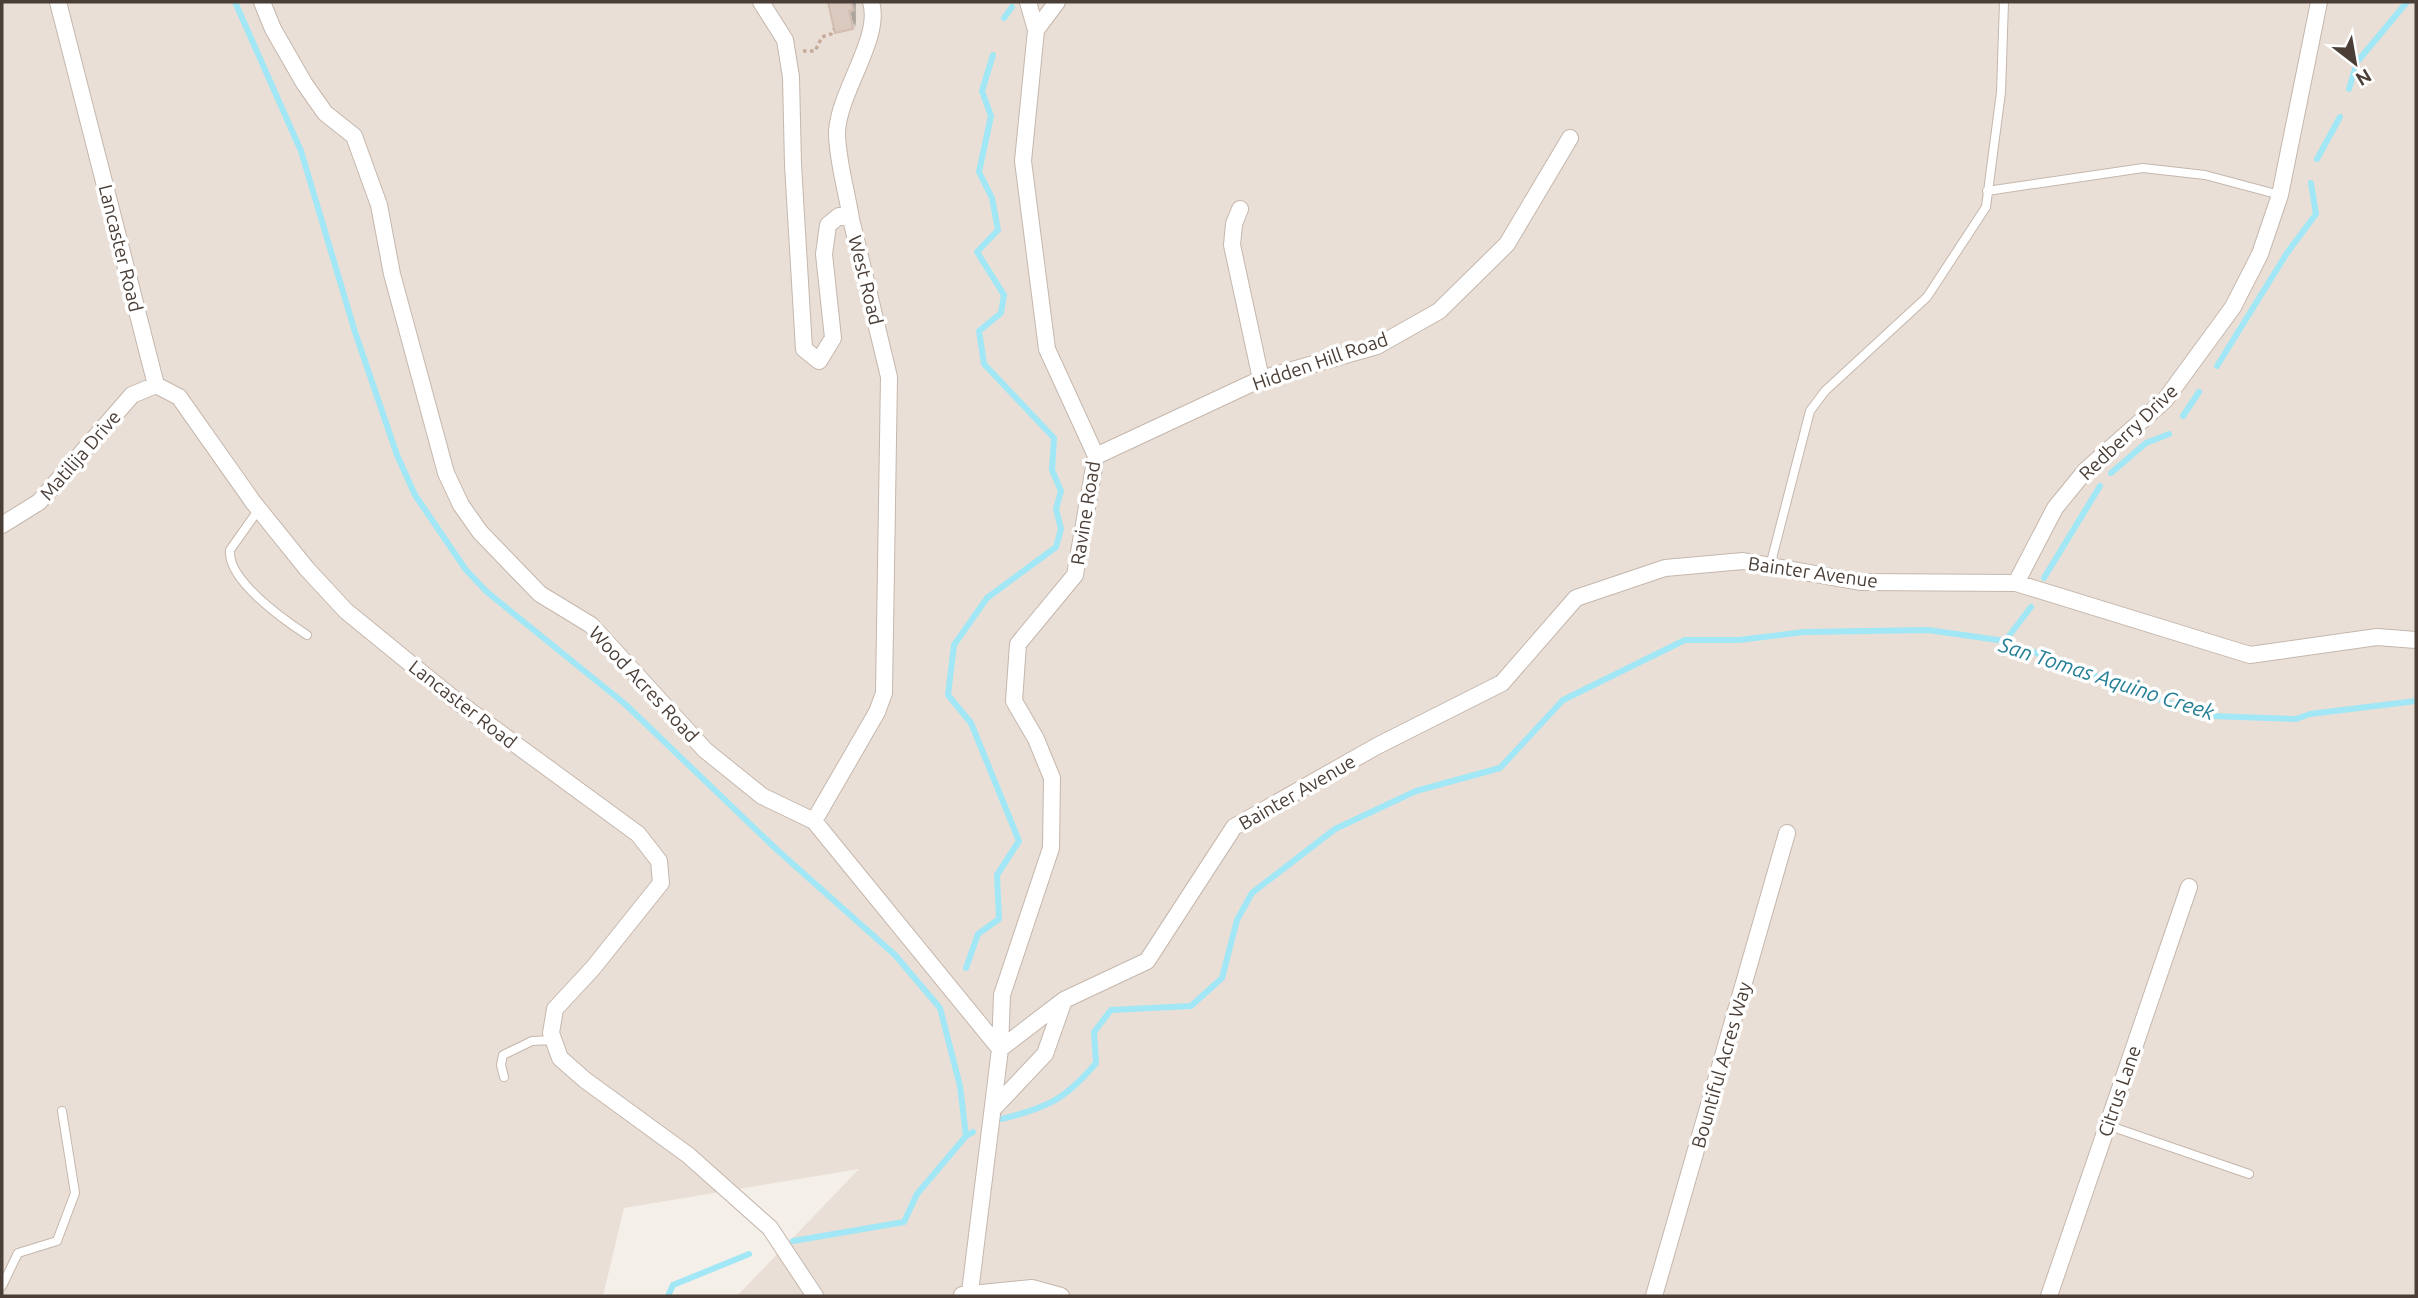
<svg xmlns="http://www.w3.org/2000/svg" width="2418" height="1298" font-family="Ubuntu,sans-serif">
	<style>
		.residential { fill: #eadfd6 }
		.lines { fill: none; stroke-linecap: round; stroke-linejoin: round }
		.stream { stroke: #a1e7f6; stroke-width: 6 }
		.building { fill: #dbcac0; stroke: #d3bdb0; stroke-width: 2; filter: url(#shadow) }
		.lane-casing { stroke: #c5b7ad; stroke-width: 10 }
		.street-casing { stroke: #c5b7ad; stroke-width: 18 }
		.path { stroke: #c5ac9a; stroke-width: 3.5; stroke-dasharray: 3.5 3.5; stroke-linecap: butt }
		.lane { stroke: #fff; stroke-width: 8 }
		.street { stroke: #fff; stroke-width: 16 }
		.labels { text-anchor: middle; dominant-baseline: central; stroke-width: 7; stroke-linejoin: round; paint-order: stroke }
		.street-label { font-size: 19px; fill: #4a3e36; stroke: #fff }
		.water-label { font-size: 21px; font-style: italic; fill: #227e94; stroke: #fff }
	</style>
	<defs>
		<filter id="shadow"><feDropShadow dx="6" dy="-6" stdDeviation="2" flood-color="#0004"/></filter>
	</defs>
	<rect width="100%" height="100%" fill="#f5efe9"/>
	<path class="residential" d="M2,2H2416V1296H737L859,1169L624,1208L603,1296H2Z"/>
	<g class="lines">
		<path class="stream" d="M235,2L301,151L355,332L397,455L415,495L466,570L487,592L625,704L775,848L895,955L940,1008L960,1086L966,1136
			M1004,18L1012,7
			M2349,89L2357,62L2407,2
			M2317,159L2340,117
			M2217,366L2287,253L2316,214L2311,183
			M2183,416L2199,392
			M2111,473L2146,443L2169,434
			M2044,578L2100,486
			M2005,641L2031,607
			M966,968L978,934L999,919L997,875L1019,841L971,723L948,695L954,645L987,598L1056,547L1061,529L1056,509L1061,491L1052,470L1054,438L984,364L979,331L1001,313L1004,295L977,252L998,230L992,198L979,172L991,116L982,91L993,55
			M1001,1119C1047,1108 1066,1099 1096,1063L1094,1032L1111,1010L1191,1006L1222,978L1237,920L1252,893L1335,829L1416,791L1500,768L1563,700L1685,640H1739L1804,632L1928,630L2005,641L2148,696L2212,716L2296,719L2310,714L2416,701
			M793,1241L904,1222L917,1194L966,1136L973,1132
			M668,1296L673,1285L749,1254"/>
	</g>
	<path class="building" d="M828,2H851L853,10L849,11L853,29L835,33Z"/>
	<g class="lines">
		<defs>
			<path id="lane" d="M1987,191L2143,168L2205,175L2280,195
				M259,509L230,550C227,580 284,620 307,635
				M1770,566L1810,411L1825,391L1927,297L1986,207L2001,92L2004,2
				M504,1077L501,1065L503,1055L532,1041L554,1040
				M2107,1125L2249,1174
				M2,1286L18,1253L57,1241L75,1193L62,1111"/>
			<path id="street" d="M58,2L156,385L179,397L253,502L307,569L346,611L455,700L638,834L659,861L661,883L593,968L555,1009L551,1033L560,1058L585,1080L688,1155L770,1228L815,1296
				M262,2L273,29L304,83L325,113L354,136L379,205L392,274L446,473L461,505L480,532L540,594L591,625L705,750L762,796L814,821L1000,1049
				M761,2L785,40L791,77L793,165L804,349L819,361L833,338L824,254L828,225L839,216L851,219L889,377L884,693L877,712L814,821
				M1028,2L1036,30
				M1240,209L1234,224L1232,245L1261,379
				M851,219C847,192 837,160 837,132C839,91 882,38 871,2
				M1096,456L1261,379L1377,346L1439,311L1507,244L1570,138
				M2,525L39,502L132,395L156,385
				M2016,583L2055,508L2086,470L2165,400L2233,307L2260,254L2280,195L2319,2
				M1000,1049L1002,995L1051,848L1052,778L1036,739L1014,701L1018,644L1075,575L1096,456L1047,349L1023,161L1036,30L1057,2
				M993,1109L1045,1054L1064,1000
				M970,1292L1000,1049L1064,1000L1147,961L1234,827L1377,746L1502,683L1576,598L1665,568L1743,561L1860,582L2016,583L2250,655L2377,637L2416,640
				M962,1295L1032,1288L1061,1296
				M1654,1296L1787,833
				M2049,1296L2189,887"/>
		</defs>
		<use href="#lane" class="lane-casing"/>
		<use href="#street" class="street-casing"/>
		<path class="path" d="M803,51H815L822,37L831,34L834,29"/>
		<use href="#lane" class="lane"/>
		<use href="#street" class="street"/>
	</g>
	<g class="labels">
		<g class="street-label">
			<text transform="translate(121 248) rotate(76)">Lancaster Road</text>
			<text transform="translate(866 280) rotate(76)">West Road</text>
			<text transform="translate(1320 361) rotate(-19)">Hidden Hill Road</text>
			<text transform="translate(2128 432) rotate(-44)">Redberry Drive</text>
			<text transform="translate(80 455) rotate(-49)">Matilija Drive</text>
			<text transform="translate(1085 513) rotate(-81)">Ravine Road</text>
			<text transform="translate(1813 572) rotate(8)">Bainter Avenue</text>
			<text transform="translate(644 684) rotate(47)">Wood Acres Road</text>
			<text transform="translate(463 704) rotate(38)">Lancaster Road</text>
			<text transform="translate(1297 792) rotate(-30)">Bainter Avenue</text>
			<text transform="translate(1721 1065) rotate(-74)">Bountiful Acres Way</text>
			<text transform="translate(2119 1091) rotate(-71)">Citrus Lane</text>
		</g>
		<g class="water-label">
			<text transform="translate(2107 678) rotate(18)">San Tomas Aquino Creek</text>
		</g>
	</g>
	<rect width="2418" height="1298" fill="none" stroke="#4a3e36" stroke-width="7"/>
	<g transform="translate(2355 63) rotate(149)" stroke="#ffffff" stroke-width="5" paint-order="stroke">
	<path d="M0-5L12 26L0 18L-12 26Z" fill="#4a3e36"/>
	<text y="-10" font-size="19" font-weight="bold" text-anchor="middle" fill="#4a3e36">N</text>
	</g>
</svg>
